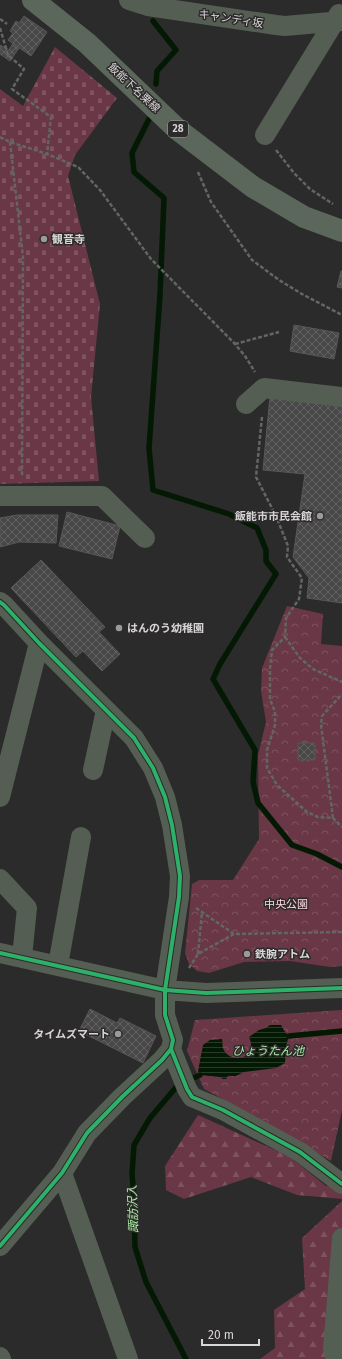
<svg xmlns="http://www.w3.org/2000/svg" width="342" height="1359" font-family="'Fira Sans','Noto Sans JP',sans-serif">
	<style>
		.forest { fill: url(#forest-firs) }
		.cemetery { fill: url(#cemetery-stones) }
		.park { fill: url(#park-crowns) }
		.water { fill: url(#water-rules) }
		.lines { fill: none; stroke-linecap: round; stroke-linejoin: round }
		.stream { stroke: #041904; stroke-width: 5.5 }
		.building { fill: url(#building-cross-hatch); stroke: #585757 }
		.path { stroke: #626761; stroke-width: 2.5; stroke-dasharray: 4 2; stroke-linecap: butt }
		.minor { stroke: #545e53; stroke-width: 20 }
		.major { stroke: #5b675a; stroke-width: 22 }
		.cycleway-casing { stroke: #2d2a2b; stroke-width: 6 }
		.cycleway { stroke: #2db169; stroke-width: 4 }
		.poi-dot { fill: #9b9a9a; stroke: #2d2a2b; stroke-width: 1.5 }
		.labels { text-anchor: middle; dominant-baseline: central; stroke-width: 3; stroke-linejoin: round; paint-order: stroke }
		.shield { fill: #2d2a2b; stroke: #a4a2a3; stroke-width: 1 }
		.shield-label { font-size: 10px; font-weight: bold; fill: #d7d5d6 }
		.street-label { font-size: 11px; fill: #d7d5d6; stroke: #2d2a2b }
		.poi-label { font-size: 11px; font-weight: bold; fill: #d7d5d6; stroke: #2d2a2b; text-anchor: start }
		.park-label { font-size: 11px; fill: #fed6de; stroke: #2d2a2b }
		.water-label { font-size: 12px; font-style: italic; fill: #a7e9a4; stroke: #2d2a2b }
	</style>
	<defs>
		<pattern id="forest-firs" width="22" height="20" patternUnits="userSpaceOnUse"><rect width="22" height="20" fill="#693745"/><path d="M5 1l3.5 6h-7zM16 11l3.5 6h-7z" fill="#7e535f"/></pattern>
		<pattern id="cemetery-stones" width="16" height="16" patternUnits="userSpaceOnUse"><rect width="16" height="16" fill="#693745"/><path d="M2 7V4a2 2 0 0 1 4 0v3zM10 15v-3a2 2 0 0 1 4 0v3z" fill="#7e535f"/></pattern>
		<pattern id="park-crowns" width="20" height="18" patternUnits="userSpaceOnUse"><rect width="20" height="18" fill="#693745"/><path d="M2 6a3 3 0 1 1 6 0M12 15a3 3 0 1 1 6 0" fill="none" stroke="#7e535f"/></pattern>
		<pattern id="water-rules" width="6" height="5" patternUnits="userSpaceOnUse"><rect width="6" height="5" fill="#041904"/><path d="M0 2.5h6" fill="none" stroke="#283a28"/></pattern>
		<pattern id="building-cross-hatch" width="8" height="8" patternUnits="userSpaceOnUse"><rect width="8" height="8" fill="#494848"/><path d="M0 0l8 8M0 8l8-8" fill="none" stroke="#626262"/></pattern>
	</defs>
	<rect width="100%" height="100%" fill="#2c2b2b"/>
	<path class="forest" d="M198,1115L290,1157L326,1186L342,1182V1199L297,1195L251,1177L184,1199L166,1190L165,1166Z
		M342,1201V1359H260L275,1348L274,1310L305,1289L302,1238Z"/>
	<path class="cemetery" d="M55,47L117,98L75,155L68,176L100,304L91,397L99,481L0,484V89L23,106Z"/>
	<path class="park" d="M287,606L323,614L321,644L342,646V966L330,967L290,961L244,962L209,973L197,971L189,964L185,953L192,884L199,880H233L259,839L258,755L266,722L261,691L262,668Z
		M342,1010V1110L331,1161L250,1114L204,1089L187,1051L195,1020Z"/>
	<path class="water" d="M270,1025H281L285,1032L289,1036L286,1046L285,1063L276,1068L244,1072L236,1076H228L226,1079H223L220,1077L200,1075L198,1071L203,1045L210,1040L222,1039C223,1042 222,1046 223,1048C229,1065 259,1060 249,1037L259,1030L266,1028Z"/>
	<g class="lines">
		<path class="stream" d="M153,21L176,50L157,71L156,84
			M149,119L132,153L134,172L164,198L160,295L149,448L153,490L229,514L257,528L266,550V561L276,574L220,664L213,679L255,750L253,782L258,803L292,845L317,854L342,867
			M289,1036L342,1031
			M186,1359L146,1282L135,1247L134,1197L132,1174L134,1145L150,1118L178,1085L200,1075"/>
	</g>
	<path class="building" d="M24,16L47,32L31,56L8,40L13,33L10,31L16,21L19,23Z
		M13,43L19,48L10,61L0,54V45L9,50Z
		M341,271H342V288L337,287Z
		M294,325L339,333L334,359L290,351Z
		M270,396L342,406V603L307,598L309,578L293,557L305,474L263,470Z
		M67,512L120,526L112,559L59,546Z
		M17,515H58L56,543L19,542L0,547V518Z
		M41,560L105,627L99,632L120,654L102,671L83,651L76,657L11,588Z
		M298,743H315V760H298Z
		M90,1009L117,1023L120,1018L156,1036L143,1063L79,1031Z"/>
	<g class="lines">
		<path class="path" d="M0,19L7,24
			M0,28L8,55L24,69L12,89L51,117L47,154
			M0,137L10,142L47,154L78,167L100,190L151,259L235,344L245,356L255,372
			M10,142L23,257L22,477
			M276,150L294,173L310,189L333,204
			M198,172L211,202L252,260L279,280L302,294L342,315
			M235,344L279,332
			M262,417L256,477L276,516L288,546L287,557L302,578L299,599L286,618L285,637L272,650L270,669V699L275,712V725L267,750V768L277,785L307,812L318,817L333,818L342,827
			M285,637L300,658L313,669L342,682
			M333,818L321,725L322,716L342,694
			M196,908L234,934L342,932
			M198,954L202,912
			M189,968L198,954L234,934"/>
		<path class="minor" d="M129,0L148,6L276,25L285,26L342,21
			M265,135L339,14
			M246,404L264,388L342,397
			M0,496H102L145,538
			M0,602L4,605L39,643L134,738L153,768L165,797L172,825L180,876L179,897L165,990V1015L173,1040L171,1049L187,1089L192,1097L223,1110L300,1152L342,1184
			M93,770L106,710
			M0,797L39,643
			M0,879L27,908L22,957
			M0,953L165,990L206,993L342,988
			M58,965L81,837
			M62,1173L128,1359
			M0,1246L62,1173L87,1133L122,1097L162,1060L171,1049
			M0,1357L1,1359
			M336,1359L333,1348L342,1238"/>
		<path class="major" d="M33,0L87,43L177,129L253,187L304,217L342,231"/>
		<defs>
			<path id="cycleway" d="M0,602L4,605L39,643L134,738L153,768L165,797L172,825L180,876L179,897L165,990V1015L173,1040L171,1049L187,1089L192,1097L223,1110L300,1152L342,1184
				M0,953L165,990L206,993L342,988
				M0,1246L62,1173L87,1133L122,1097L162,1060L171,1049"/>
		</defs>
		<use href="#cycleway" class="cycleway-casing"/>
		<use href="#cycleway" class="cycleway"/>
	</g>
	<g class="poi-dot">
		<circle cx="44" cy="239" r="4"/>
		<circle cx="320" cy="516" r="4"/>
		<circle cx="119" cy="628" r="4"/>
		<circle cx="247" cy="954" r="4"/>
		<circle cx="118" cy="1034" r="4"/>
	</g>
	<g class="labels">
		<rect class="shield" x="168" y="121" width="20" height="16" rx="3"/>
		<g class="shield-label">
			<text x="178" y="129">28</text>
		</g>
		<g class="street-label">
			<text transform="translate(231 19) rotate(9)">キャンディ坂</text>
			<text transform="translate(134 88) rotate(43)">飯能下名栗線</text>
		</g>
		<g class="poi-label">
			<text x="52" y="239">観音寺</text>
			<text x="312" y="516" text-anchor="end">飯能市市民会館</text>
			<text x="127" y="628">はんのう幼稚園</text>
			<text x="255" y="954">鉄腕アトム</text>
			<text x="110" y="1034" text-anchor="end">タイムズマート</text>
		</g>
		<g class="park-label">
			<text x="286" y="904">中央公園</text>
		</g>
		<g class="water-label">
			<text x="268" y="1051">ひょうたん池</text>
			<text transform="translate(133 1209) rotate(-92)">諏訪沢入</text>
		</g>
	</g>
	<path d="M202 1339v6h57v-6" fill="none" stroke="#d7d5d6" stroke-width="2"/>
	<text x="208" y="1339" font-size="12" fill="#d7d5d6" stroke="#2d2a2b" stroke-width="3" paint-order="stroke">20 m</text>
</svg>
